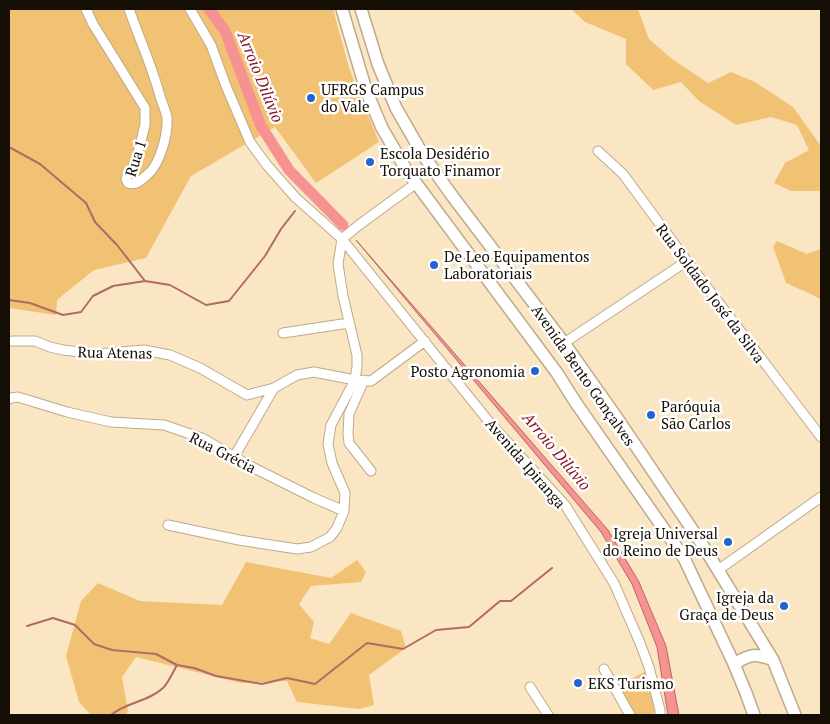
<svg xmlns="http://www.w3.org/2000/svg" width="830" height="724" font-family="'PT Serif',serif">
	<style>
		.green { fill: #f1c273 }
		.water { fill: #f69292; stroke: #b26a67 }
		.lines { fill: none; stroke-linecap: round; stroke-linejoin: round }
		.stream { stroke: #b26a67; stroke-width: 2 }
		.river { stroke: #f69292; stroke-width: 11 }
		.minor-casing { stroke: #beaa8a; stroke-width: 11 }
		.major-casing { stroke: #beaa8a; stroke-width: 14 }
		.minor { stroke: #fff; stroke-width: 9 }
		.major { stroke: #fff; stroke-width: 11 }
		.poi-dot { fill: #2265d1; stroke: #fff; stroke-width: 2 }
		.labels { text-anchor: middle; dominant-baseline: central; stroke-width: 5; stroke-linejoin: round; paint-order: stroke }
		.poi-label { font-size: 15px; fill: #150e04; stroke: #fff; text-anchor: start }
		.street-label { font-size: 15px; fill: #150e04; stroke: #fff }
		.water-label { font-size: 16px; font-style: italic; fill: #891928; stroke: #fff }
	</style>
	<rect width="100%" height="100%" fill="#fbe6c4"/>
	<path class="green" d="M9,9H333L349,68L379,142L316,183L275,127L191,176L146,258L94,270L57,300L56,315L9,308Z
		M571,9H638L649,39L672,59L708,83L731,72L755,82L793,107L821,146V192L820,191H791L774,183L785,163L809,150L797,125L771,117L736,125L699,101L681,82L653,90L626,64V39L585,22Z
		M777,241L807,254L821,249V300L815,296L786,283L773,247Z
		M357,560L366,572L361,582L311,586L299,604L314,622L310,638L329,644L351,613L401,631L406,648L369,675L374,705L359,709L297,702L287,681L241,683L136,657L122,677L128,711L126,715H91L79,702L66,656L81,601L98,583L140,601L222,605L246,562L331,578Z
		M646,671L654,708V715H635L618,686Z"/>
	<path class="water" d="M356,240L608,530L639,582L666,646L679,715H668L657,647L632,584L601,532Z"/>
	<g class="lines">
		<path class="stream" d="M9,147L40,164L86,203L95,222L117,245L145,281
			M9,300L30,303L63,315L81,312L93,296L113,286L145,281L170,285L206,305L229,301L265,256L281,229L295,211
			M27,626L53,618L75,625L94,644L112,650L156,654L177,665L194,668L216,676L262,684L287,678L315,684L367,643L403,649L436,630L469,627L500,601H511L552,568
			M111,715C126,702 148,702 163,688C169,682 173,672 177,665"/>
		<path class="river" d="M209,9L225,31L261,126L289,170L343,225"/>
		<defs>
			<path id="minor" d="M86,9L93,24L145,108V125L136,161L126,179L128,183C136,186 141,180 147,175C160,165 168,134 167,118C166,111 162,103 160,96C152,66 139,38 129,9
				M190,9L211,45L226,86L250,142L266,164L295,197L342,239L490,423L565,505L614,583L640,643L649,667L660,710V715
				M598,151L623,174L687,261L821,437
				M283,333L349,323
				M12,341H35L50,347L63,350L97,354L144,350L170,355L200,368L247,395L274,388L297,375L314,372L355,380L371,381L425,341
				M564,343L687,261
				M364,380L349,414L348,434L349,443L371,471
				M9,399L11,398L18,397L67,412L111,422L164,425L202,438L248,465L314,498L344,511
				M234,457L274,388
				M168,525L239,540L297,549L311,547L330,537L337,528L344,511L345,493L332,463L328,444L331,425L355,380L357,367V355L343,296L338,264L342,239L359,225L415,184
				M718,570L821,497
				M604,669L630,715
				M530,687L548,715"/>
			<path id="major" d="M342,9L366,90L382,128L407,171L557,373L576,403L684,558L734,664L746,693L754,715
				M361,9L378,64L396,108L423,155L453,197L564,343L617,418L702,544L773,660L795,715
				M734,664C750,654 756,653 773,660"/>
		</defs>
		<use href="#minor" class="minor-casing"/>
		<use href="#major" class="major-casing"/>
		<use href="#minor" class="minor"/>
		<use href="#major" class="major"/>
	</g>
	<g class="poi-dot">
		<circle cx="311" cy="98" r="5"/>
		<circle cx="370" cy="162" r="5"/>
		<circle cx="434" cy="265" r="5"/>
		<circle cx="535" cy="371" r="5"/>
		<circle cx="651" cy="415" r="5"/>
		<circle cx="728" cy="542" r="5"/>
		<circle cx="784" cy="606" r="5"/>
		<circle cx="578" cy="683" r="5"/>
	</g>
	<g class="labels">
		<g class="poi-label">
			<text x="321" y="89">UFRGS Campus<tspan x="321" dy="17">do Vale</tspan></text>
			<text x="380" y="153">Escola Desidério<tspan x="380" dy="17">Torquato Finamor</tspan></text>
			<text x="444" y="256">De Leo Equipamentos<tspan x="444" dy="17">Laboratoriais</tspan></text>
			<text x="525" y="371" text-anchor="end">Posto Agronomia</text>
			<text x="661" y="406">Paróquia<tspan x="661" dy="17">São Carlos</tspan></text>
			<text x="718" y="533" text-anchor="end">Igreja Universal<tspan x="718" dy="17">do Reino de Deus</tspan></text>
			<text x="774" y="597" text-anchor="end">Igreja da<tspan x="774" dy="17">Graça de Deus</tspan></text>
			<text x="588" y="683">EKS Turismo</text>
		</g>
		<g class="street-label">
			<text transform="translate(135 158) rotate(-72)">Rua 1</text>
			<text transform="translate(711 293) rotate(53)">Rua Soldado José da Silva</text>
			<text transform="translate(115 352) rotate(1)">Rua Atenas</text>
			<text transform="translate(584 375) rotate(55)">Avenida Bento Gonçalves</text>
			<text transform="translate(223 452) rotate(27)">Rua Grécia</text>
			<text transform="translate(526 463) rotate(49)">Avenida Ipiranga</text>
		</g>
		<g class="water-label">
			<text transform="translate(261 77) rotate(68)">Arroio Dilúvio</text>
			<text transform="translate(557 451) rotate(50)">Arroio Dilúvio</text>
		</g>
	</g>
	<rect width="830" height="724" fill="none" stroke="#150e04" stroke-width="20"/>
</svg>
